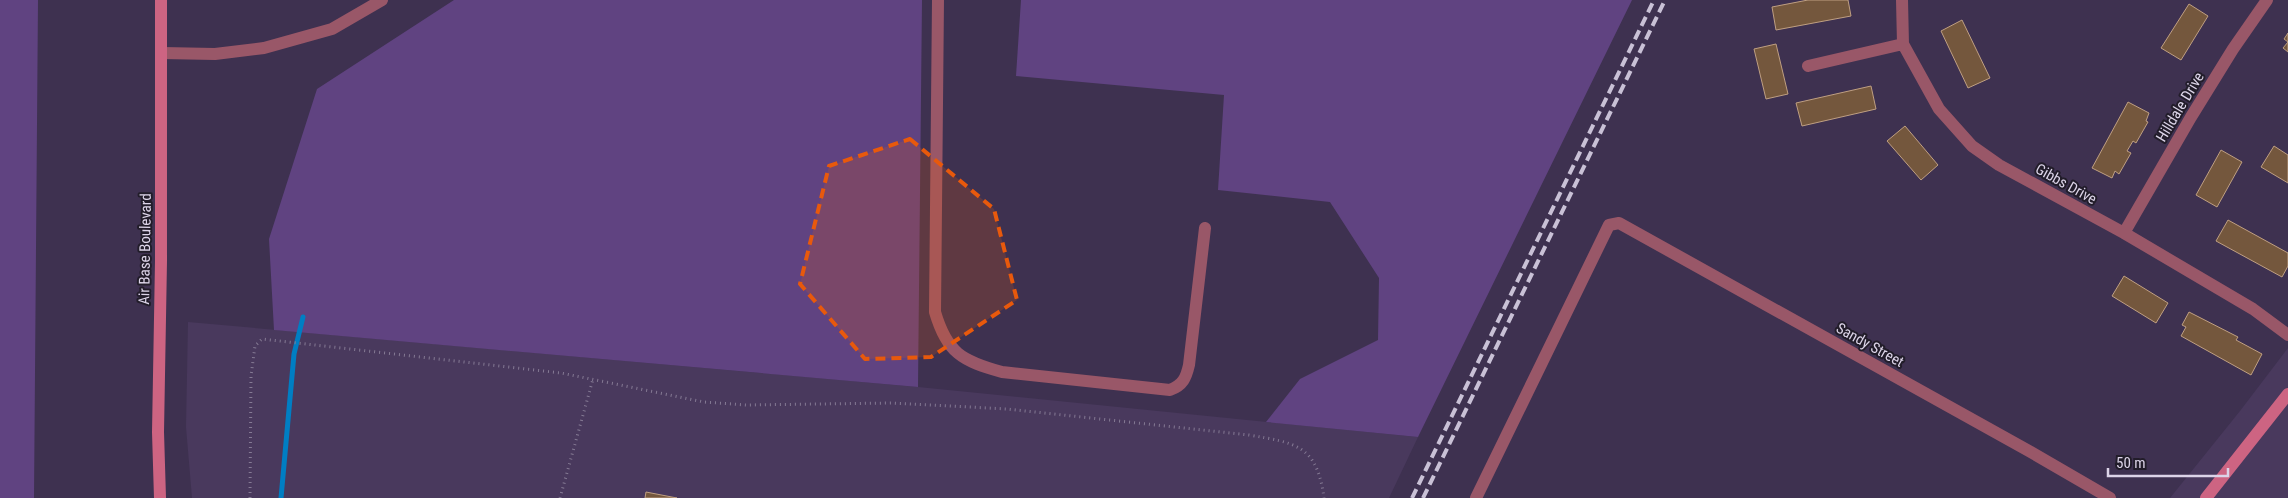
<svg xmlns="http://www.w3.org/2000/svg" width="2288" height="498" font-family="'Roboto Condensed',sans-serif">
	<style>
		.built { fill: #49395d }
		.green { fill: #604381 }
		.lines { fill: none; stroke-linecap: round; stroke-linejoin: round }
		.stream { stroke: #007ec3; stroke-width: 5 }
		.building { fill: #74573d; stroke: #bf9f82 }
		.path { stroke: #857a94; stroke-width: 3; stroke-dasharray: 1 4; stroke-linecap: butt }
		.street { stroke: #995768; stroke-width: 12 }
		.secondary { stroke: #cd6482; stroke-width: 12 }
		.rail { stroke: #c9c1d6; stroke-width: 4; stroke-dasharray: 10 5; stroke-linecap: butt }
		.marked { fill: #e8590c; fill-opacity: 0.2; stroke: #e8590c; stroke-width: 4; stroke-dasharray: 10 6; stroke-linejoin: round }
		.labels { text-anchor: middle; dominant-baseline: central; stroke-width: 4; stroke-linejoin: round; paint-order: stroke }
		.street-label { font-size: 15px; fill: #dcd4e8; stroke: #221d2a }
	</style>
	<rect width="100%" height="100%" fill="#3e3150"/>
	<path class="built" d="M188,322L918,387L1418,437L1389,498H192L186,427Z
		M2288,348V498H2170L2240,411Z"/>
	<path class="green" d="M0,0H38L34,498H0Z
		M454,0H922L918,387L274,330L269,239L317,89Z
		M1021,0H1632L1418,437L1266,422L1300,379L1378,340L1379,278L1330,202L1218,190L1224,95L1016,76Z"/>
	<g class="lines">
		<path class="stream" d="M281,498L294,354L303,317"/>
	</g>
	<path class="building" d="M1808,0H1848L1851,16L1776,30L1772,7Z
		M2189,4L2208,16L2181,60L2161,48Z
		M1962,20L1990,78L1968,88L1941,31Z
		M2288,33V52L2283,48L2288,42L2284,39Z
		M1776,44L1788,94L1766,99L1754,49Z
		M1871,86L1876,109L1802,126L1796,103Z
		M2128,102L2149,113L2146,121L2148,122L2136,143L2133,141L2127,151L2131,153L2119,174L2115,171L2112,178L2092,168Z
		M1905,126L1938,165L1921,180L1887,141Z
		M2274,146L2288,155V183L2261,167Z
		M2221,150L2242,162L2217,207L2196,195Z
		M2228,220L2288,253V266L2282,277L2216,241Z
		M2124,276L2168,303L2156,323L2112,296Z
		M2189,312L2238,337L2236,340L2262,354L2251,375L2181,336L2186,327L2182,325Z
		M646,492L677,498H645Z"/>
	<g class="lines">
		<path class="path" d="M250,498L251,376L255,346L262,339L561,373L704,402L746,405L892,403L1007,409L1249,435C1296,443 1317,445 1324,498
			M560,498L593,379"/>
		<path class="street" d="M938,0L935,312C947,353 962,361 1002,372L1170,390C1183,385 1186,378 1189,365L1205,228
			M1902,0L1903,44L1939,109L1972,146L1999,165L2124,233L2253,309L2288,335
			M162,53L215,54L264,48L332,29L382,0
			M1808,66L1903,44
			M2124,233L2191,117L2233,49L2267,0
			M1476,498L1609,225L1619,223L2029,451L2110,498"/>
		<path class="secondary" d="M160,498L158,432L161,261V0
			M2206,498L2288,394"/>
		<path class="rail" d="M1412,498L1654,0
			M1423,498L1665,0"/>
	</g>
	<path class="marked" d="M910,139L994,209L1017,300L931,357L865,359L800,284L829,166Z"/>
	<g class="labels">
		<g class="street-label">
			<text transform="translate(2180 107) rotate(-59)">Hilldale Drive</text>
			<text transform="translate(2066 184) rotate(29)">Gibbs Drive</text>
			<text transform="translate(145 249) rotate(-89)">Air Base Boulevard</text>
			<text transform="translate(1870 345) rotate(29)">Sandy Street</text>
		</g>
	</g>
	<path d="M2108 468v8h120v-8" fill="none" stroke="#dcd4e8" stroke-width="2.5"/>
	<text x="2116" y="468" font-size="15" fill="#dcd4e8" stroke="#221d2a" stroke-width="4" paint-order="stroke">50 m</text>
</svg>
